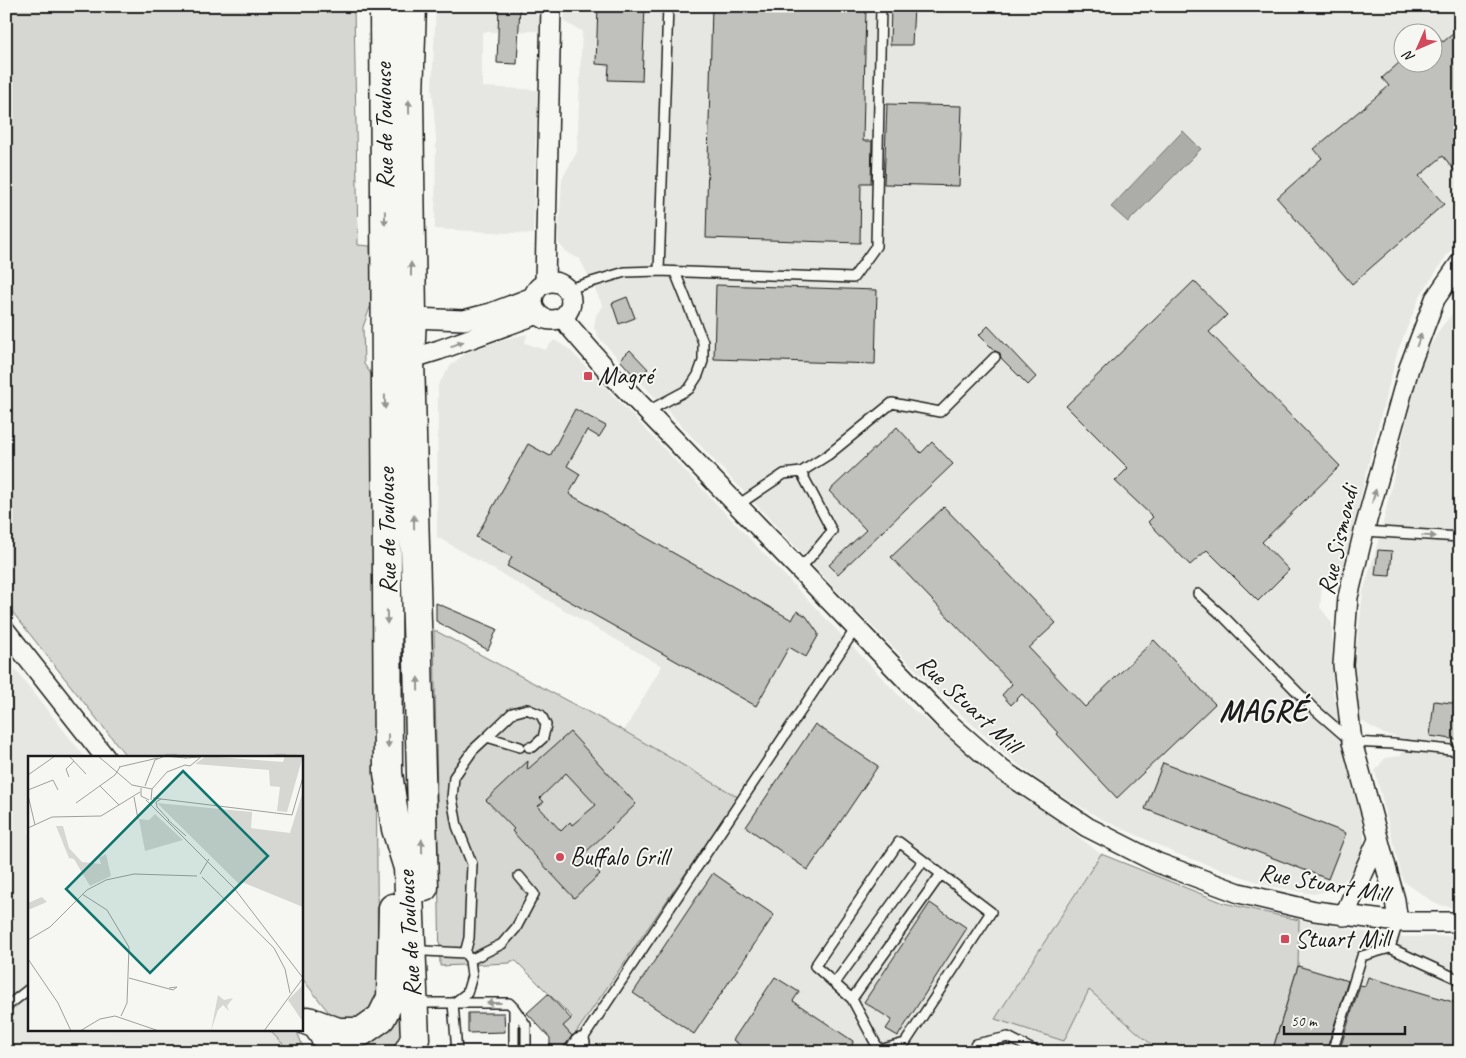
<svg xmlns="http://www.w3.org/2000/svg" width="1466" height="1058" font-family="Caveat,sans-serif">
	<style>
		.built { fill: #e6e6e2; fill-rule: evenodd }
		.green { fill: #d6d6d2; stroke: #797977 }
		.water { fill: #acaca9; stroke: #727271 }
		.building { fill: #c0c0bd; stroke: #1c1c1c; fill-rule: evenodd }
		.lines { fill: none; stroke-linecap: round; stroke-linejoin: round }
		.service-casing { stroke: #1c1c1c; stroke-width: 12 }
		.minor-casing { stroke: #1c1c1c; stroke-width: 22 }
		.primary-casing { stroke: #1c1c1c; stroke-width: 31 }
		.service { stroke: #f6f6f2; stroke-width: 9 }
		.minor { stroke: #f6f6f2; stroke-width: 19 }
		.primary { stroke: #f6f6f2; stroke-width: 28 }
		.oneway { fill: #949492 }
		.poi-dot { fill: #d1495b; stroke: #f6f6f2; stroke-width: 2 }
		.labels { text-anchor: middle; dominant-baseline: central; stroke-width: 4; stroke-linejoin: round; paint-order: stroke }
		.street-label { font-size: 25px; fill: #1c1c1c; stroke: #f6f6f2 }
		.poi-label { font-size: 25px; fill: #1c1c1c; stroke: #f6f6f2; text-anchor: start }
		.district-label { font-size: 30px; font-weight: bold; letter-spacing: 1px; fill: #1c1c1c; stroke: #f6f6f2 }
		.inset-road { fill: none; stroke: #9f9f9c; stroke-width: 1 }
		.view { fill: #0f766e; fill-opacity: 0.15; stroke: #0f766e; stroke-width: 2.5 }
		.inset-edge { fill: none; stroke: #1c1c1c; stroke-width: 2.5 }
	</style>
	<rect width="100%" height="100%" fill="#f6f6f2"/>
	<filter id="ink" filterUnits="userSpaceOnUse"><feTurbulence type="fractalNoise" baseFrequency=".02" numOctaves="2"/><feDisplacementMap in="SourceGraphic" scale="10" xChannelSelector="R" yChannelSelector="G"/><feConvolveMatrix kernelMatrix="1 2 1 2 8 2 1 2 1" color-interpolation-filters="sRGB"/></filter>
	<g filter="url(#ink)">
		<path class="built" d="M436,6H540V31L482,32V87L539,90L536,130L533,234L435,229L436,138L432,88Z
			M565,6H1460V239L1447,255L1420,296L1398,350L1372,449L1342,575L1322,586L1320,607L1332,623L1333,694L1364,833V849L1356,865L1346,879L1329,891L1313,894L1269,886L1177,854L1098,817L1049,788L1010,758L955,709L844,598L599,338L594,328L596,315L603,306L580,259L566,252L558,242L562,179L577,152L582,31L564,22ZM1404,32H1434V62H1404Z
			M1460,305V909L1436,904L1403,881L1375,771L1385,758L1401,756L1405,739L1384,734L1360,720L1354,669L1363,592L1381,532L1414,389L1422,361L1439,330Z
			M527,334L525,343L545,350L554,340L569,349L911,708L1101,854L995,1019L1089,989L1160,1052H562L738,797L624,731L662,666L437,537L438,385L451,365L466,353L501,340Z
			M6,658L85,757H29V1029H296L303,1052H6Z
			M1299,920L1394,937L1460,936V1052H1272L1298,966Z"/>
		<path class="green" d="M6,6L354,7L358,245L370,246L372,302L363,327L364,364L373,377L378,996C367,1021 364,1020 338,1021L330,1014L301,977V757H127L6,604Z
			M434,630L624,731L738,797L573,1037L563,1026L572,1017L516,961H511L510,963L440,966Z
			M1101,854L1224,903L1299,920L1298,966L1272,1052H1160L1089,990L1064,1041L995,1019Z
			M398,975L410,1024L399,1052H340L335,1048L340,1041L362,1037Z
			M268,1029H296L305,1052H291Z"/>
		<path class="water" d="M1183,131L1201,149L1128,222L1111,207Z"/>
		<path class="building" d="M499,6H520L517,64L497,63Z
			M598,6H645L642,81L608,80L609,65L596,64Z
			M712,6H866L863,141H872L871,183H861L860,243L706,238Z
			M891,6H914L912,45H890Z
			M1460,28V177L1443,156L1419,176L1444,204L1352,284L1277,198L1322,158L1314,149L1389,86L1382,78L1400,62H1434V30L1443,42Z
			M887,104L962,106L959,186L884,184Z
			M1194,281L1227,315L1209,332L1340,466L1262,542L1289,570L1258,601L1207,550L1190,565L1148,522L1153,517L1115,481L1128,468L1066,406Z
			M716,285L877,290L875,364L714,359Z
			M627,297L635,318L619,324L612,303Z
			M988,326L1036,377L1028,385L1001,358L1000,353L995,351L979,335Z
			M630,350L648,369L637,379L620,360Z
			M575,409L606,426L599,437L587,430L567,466L580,474L569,494L792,620L797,611L806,616L818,633V636L806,657L789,647L756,706L507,566L512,557L476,537L528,444L550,456Z
			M897,427L921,453L932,442L953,464L838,574L829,565L866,530L829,491Z
			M944,507L1056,623L1029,648L1085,707L1154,640L1215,704L1117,798L1057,734L1058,733L1022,694L1011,705L1002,695L1012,684L891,557Z
			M1378,550L1392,551L1390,576L1375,575Z
			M436,603L497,629L488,650L436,621Z
			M1434,701L1460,704V740L1430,736Z
			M815,724L878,766L808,870L746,827Z
			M570,732L636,804L583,855L600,874L574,898L512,831L514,829L486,800L528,761L527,770ZM566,773L596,805L572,825L570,822L561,831L538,806L544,802L540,798Z
			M1163,763L1346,833L1328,879L1145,809Z
			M713,873L774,915L694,1034L633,993Z
			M930,903L967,928L898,1036L886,1029L892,1020L864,1002Z
			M1298,966L1348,981L1326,1052H1272Z
			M775,977L799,992L793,1001L853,1041L851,1052H750L733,1040Z
			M1368,977L1460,1004V1052H1339L1360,985L1365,986Z
			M548,994L571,1019L563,1026L572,1036L560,1052H550V1038L527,1013Z
			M468,1013H504L505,1032L468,1033Z"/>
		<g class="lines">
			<defs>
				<path id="service" d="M659,271L668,6
					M568,289L625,272L659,271L853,278L876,246L881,6
					M648,411L689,389L698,375L703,361V342L675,272
					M738,505L784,474L801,472
					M1364,531L1460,537
					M798,568L808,560L832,531L801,472L828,455L892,403L940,412L995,357
					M1198,594L1225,618L1313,708L1352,742L1393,744L1460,751
					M520,747L487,737L512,713L527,709L541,715L546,725L543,738L533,747H529
					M1390,948L1398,922
					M425,951L465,953L470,960L472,976L467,993L454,1003
					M465,953L469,938L472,864L457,826L452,798L454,777L473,750L487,737
					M470,960L502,944L516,928L534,894L519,876
					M835,983L923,861
					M852,999L941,874L899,842L815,966L852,999L879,1050L878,1052
					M426,1003H453L457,1052
					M453,1003H509L514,1008V1045L511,1052
					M6,1007L29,989
					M514,1008L526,1025V1052
					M580,1043L856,628
					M879,1050L905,1043L991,912L941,874
					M971,1052L976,1044L1008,1037L1037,1052
					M1332,1052L1362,956L1390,948L1460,980"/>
				<path id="minor" d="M533 301a19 19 0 1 1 38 0a19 19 0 1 1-38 0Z
					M545,283L551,6
					M563,317L569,326L608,371L913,687L946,721L1002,770L1087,827L1158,863L1239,893L1315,911L1398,922H1460
					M401,324L412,318L464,320L491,313L533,297
					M400,356L410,359L439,350L538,314
					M6,631L105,757
					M1344,916L1378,840
					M1398,922L1395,900L1352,742L1343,665L1348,597L1364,531L1409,368L1435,299L1460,263
					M308,1020L330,1052
					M574,1052L580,1043"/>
				<path id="primary" d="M384,6L388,773L396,829L408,868L415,1039L408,1052
					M412,6L409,96L412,318L410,359L424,887
					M308,1021L338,1032H361L381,1018L391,998L393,908"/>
			</defs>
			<use href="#service" class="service-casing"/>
			<use href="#minor" class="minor-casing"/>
			<use href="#primary" class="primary-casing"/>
			<use href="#service" class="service"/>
			<use href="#minor" class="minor"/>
			<use href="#primary" class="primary"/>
		</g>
		<defs><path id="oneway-solid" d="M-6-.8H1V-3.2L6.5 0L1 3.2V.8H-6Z" transform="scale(1.25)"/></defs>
		<g class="oneway">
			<use href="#oneway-solid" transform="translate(409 107) rotate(-91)"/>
			<use href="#oneway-solid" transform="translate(385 218) rotate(89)"/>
			<use href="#oneway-solid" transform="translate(411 269) rotate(-90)"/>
			<use href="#oneway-solid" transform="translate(1419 340) rotate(-69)"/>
			<use href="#oneway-solid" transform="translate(457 344) rotate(-20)"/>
			<use href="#oneway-solid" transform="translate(385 402) rotate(89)"/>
			<use href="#oneway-solid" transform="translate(1374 496) rotate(-75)"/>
			<use href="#oneway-solid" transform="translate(414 522) rotate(-91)"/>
			<use href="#oneway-solid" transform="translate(1429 536) rotate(3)"/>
			<use href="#oneway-solid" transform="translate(387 617) rotate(89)"/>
			<use href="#oneway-solid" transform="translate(418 684) rotate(-91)"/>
			<use href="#oneway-solid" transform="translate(388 741) rotate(90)"/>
			<use href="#oneway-solid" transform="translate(422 846) rotate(-91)"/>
			<use href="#oneway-solid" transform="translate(494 1003) rotate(-180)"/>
		</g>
	</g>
	<g class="poi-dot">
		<rect x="583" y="371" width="10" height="10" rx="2.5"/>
		<circle cx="560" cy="857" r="5"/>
		<rect x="1280" y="934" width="10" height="10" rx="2.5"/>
	</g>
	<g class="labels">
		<g class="street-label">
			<text transform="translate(384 126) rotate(-91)">Rue de Toulouse</text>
			<text transform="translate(387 531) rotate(-91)">Rue de Toulouse</text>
			<text transform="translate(1338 540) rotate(-77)">Rue Sismondi</text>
			<text transform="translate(969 704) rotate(43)">Rue Stuart Mill</text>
			<text transform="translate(1324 883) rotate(10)">Rue Stuart Mill</text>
			<text transform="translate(409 934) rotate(-93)">Rue de Toulouse</text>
		</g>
		<g class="poi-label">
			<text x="598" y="376">Magré</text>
			<text x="570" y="857">Buffalo Grill</text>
			<text x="1295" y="939">Stuart Mill</text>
		</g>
		<g class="district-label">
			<text x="1264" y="711">MAGRÉ</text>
		</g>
	</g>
	<g transform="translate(28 756)">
		<rect width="275" height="275" fill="#f6f6f2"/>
		<path d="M178,0L255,6L257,0H275L259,56L249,55L252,31L242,30L241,14L167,8ZM275,35V151L214,126L211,128L129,47L224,56L223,72L262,77ZM127,58L155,84L117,95L111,63L121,64ZM28,70H35L41,92L54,106L73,108L71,102L78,98L83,120L62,130L46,103L41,102ZM14,141L19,146L0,154V147ZM275,229V266L260,244ZM190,239L196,244L205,242L199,250L201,255L195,249L190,254L183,275Z" fill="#d6d6d2"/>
		<path class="inset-road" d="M41,0L58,18M70,0L104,29L124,33L123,44M157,2L172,1M91,11L130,2M0,19L27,0M41,21L38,13L46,5M72,30L91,49M117,30L127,4L137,0L158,2M113,32V40L121,44M124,33L139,16L157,9L162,10L174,0M0,34L25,24L30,34M0,39L7,69M106,41L110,63M125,42L264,59L275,21M133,43L128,46L129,51L141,64M118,44L206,132L275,222M48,47L87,19L92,11M140,64L158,80M0,72L24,61L73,60L112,36M172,118L181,103M174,121L246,192L257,213L262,237M54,138L79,154L101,191L99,247L93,260M0,184L22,171L59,134L78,124L106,118L169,120M0,203L30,247L43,275M101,222L145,234L149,231L141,232M52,275L72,263L87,260L131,275M236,275L275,222"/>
		<path class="view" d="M155,15L240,100L122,217L38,133Z"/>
		<rect width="275" height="275" class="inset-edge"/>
	</g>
	<rect width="1466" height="1058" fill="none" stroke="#f6f6f2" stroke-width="25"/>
	<rect x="12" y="12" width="1441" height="1033" fill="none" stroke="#1c1c1c" stroke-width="2" filter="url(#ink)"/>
	<g transform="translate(1418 48) rotate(225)"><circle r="24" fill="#f6f6f2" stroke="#9f9f9c"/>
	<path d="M0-4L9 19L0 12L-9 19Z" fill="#d1495b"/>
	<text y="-8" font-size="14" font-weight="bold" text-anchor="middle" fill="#1c1c1c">N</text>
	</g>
	<path d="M1284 1026v8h121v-8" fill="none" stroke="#1c1c1c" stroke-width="2.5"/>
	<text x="1291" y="1026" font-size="15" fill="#1c1c1c" stroke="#f6f6f2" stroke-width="4" paint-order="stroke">50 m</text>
</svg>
